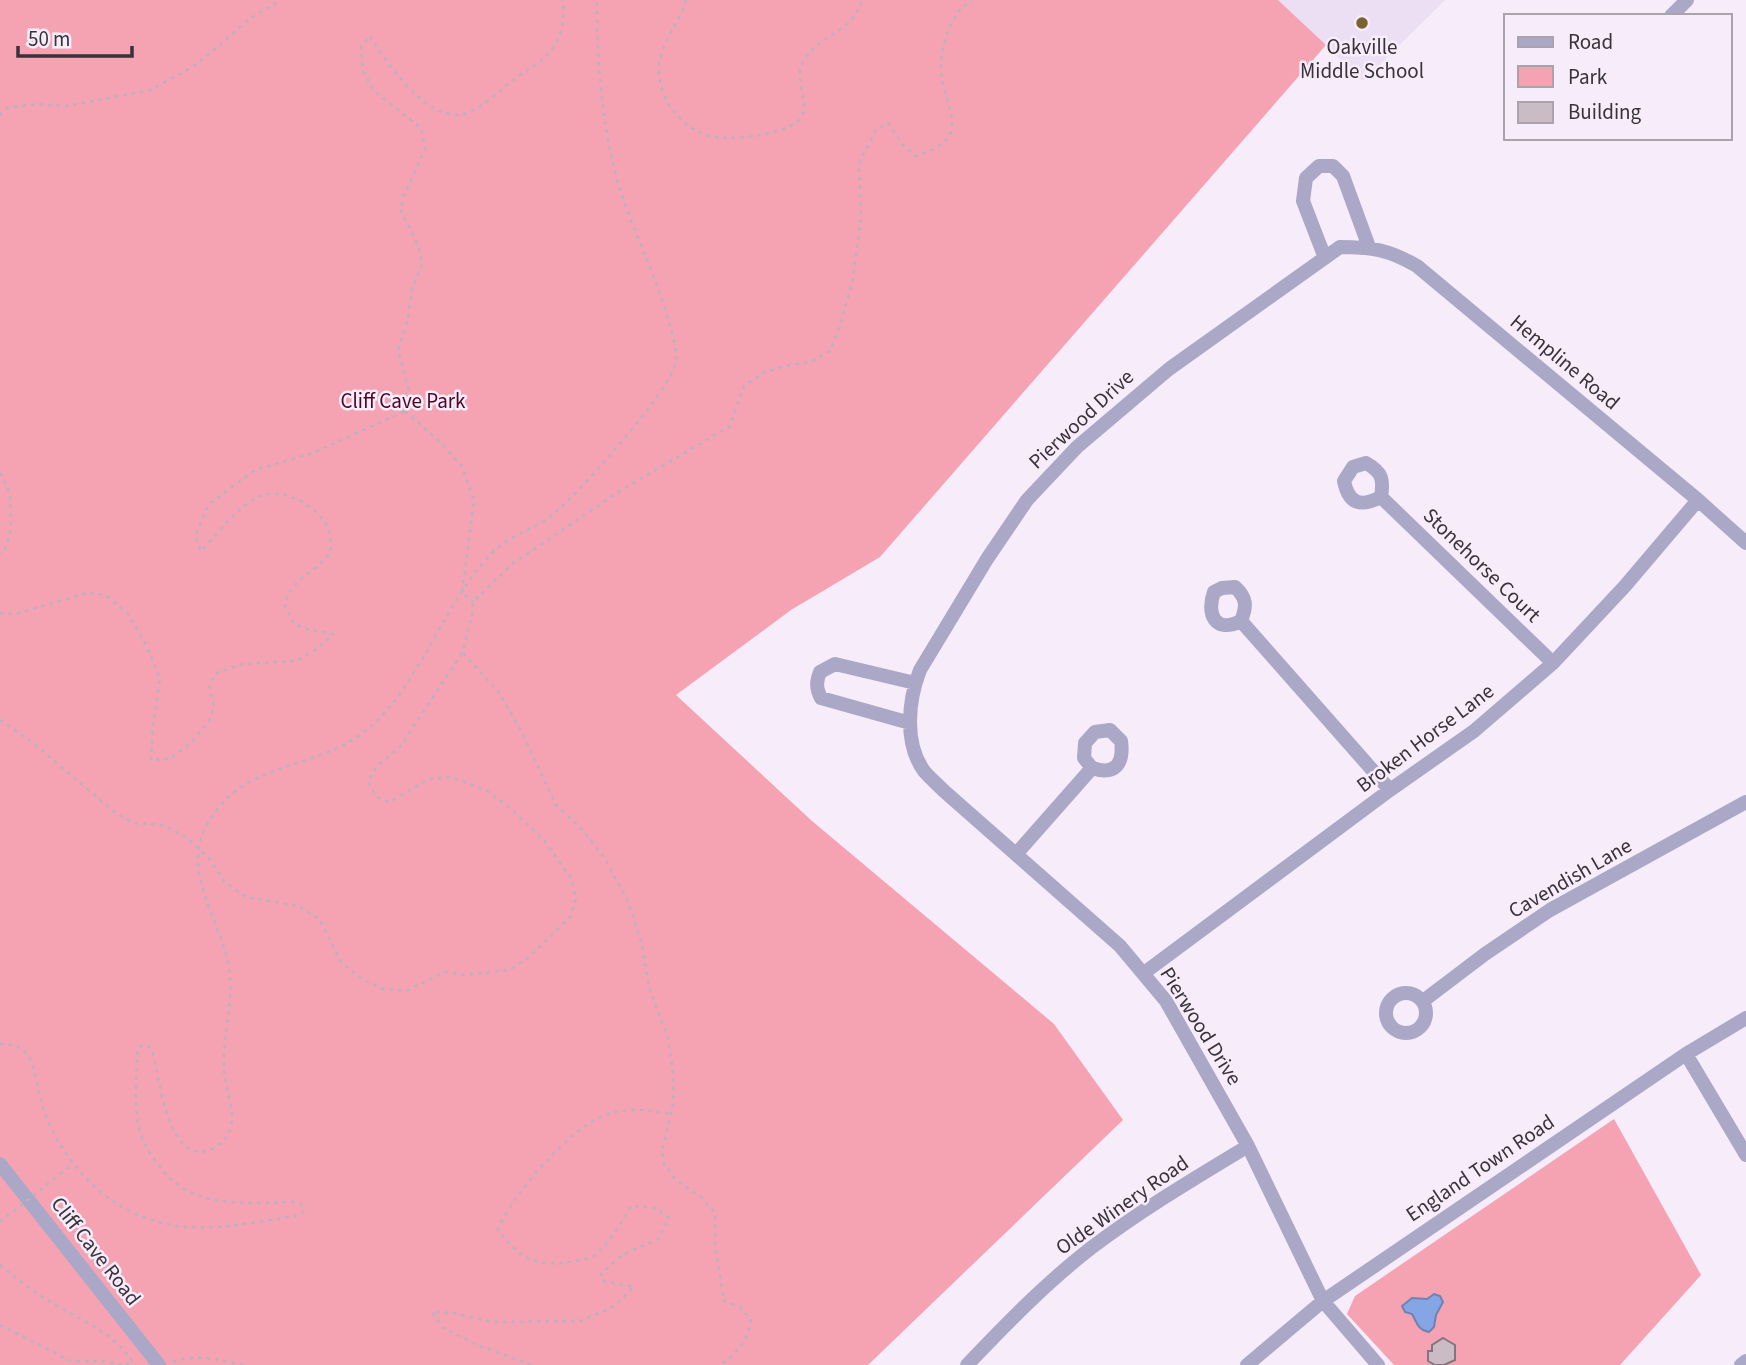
<svg xmlns="http://www.w3.org/2000/svg" width="1746" height="1365" font-family="'Source Sans 3',sans-serif">
	<style>
		.built { fill: #ecdef3 }
		.green { fill: #f5a3b3 }
		.water { fill: #85a5e5; stroke: #6e83b1; stroke-width: 2 }
		.building { fill: #cbbbc5; stroke: #83757e; stroke-width: 2 }
		.lines { fill: none; stroke-linecap: round; stroke-linejoin: round }
		.path { stroke: #bab2bd; stroke-width: 2.5; stroke-dasharray: 3.5 5; stroke-linecap: butt }
		.minor { stroke: #aba8c7; stroke-width: 14 }
		.path-bridge { stroke: #bab2bd; stroke-width: 2.5; stroke-dasharray: 3.5 5; stroke-linecap: butt }
		.poi-dot { fill: #7a6232; stroke: #f6ecfa; stroke-width: 2.5 }
		.labels { text-anchor: middle; dominant-baseline: central; stroke-width: 5; stroke-linejoin: round; paint-order: stroke }
		.poi-label { font-size: 21px; fill: #373339; stroke: #f6ecfa }
		.street-label { font-size: 21px; fill: #373339; stroke: #f6ecfa }
		.park-label { font-size: 21px; fill: #4f0621; stroke: #f6ecfa }
	</style>
	<rect width="100%" height="100%" fill="#f6ecfa"/>
	<path class="built" d="M1278,0H1445L1363,81Z"/>
	<path class="green" d="M0,0H1278L1326,45L880,557L791,610L676,695L812,821L1054,1024L1123,1120L868,1365H0Z
		M1614,1119L1701,1275L1620,1365H1394L1347,1314L1355,1296Z"/>
	<path class="water" d="M1434,1294L1440,1296L1443,1302L1436,1315L1434,1327L1429,1332C1418,1330 1417,1323 1412,1314L1405,1312L1402,1306L1412,1298L1427,1299Z"/>
	<path class="building" d="M1443,1338L1455,1345V1360L1444,1365H1435L1428,1361V1351H1432V1345Z"/>
	<g class="lines">
		<path class="path" d="M686,0C680,23 659,43 659,69C658,99 681,128 710,136C728,140 757,137 774,132C783,129 796,126 801,117C811,100 792,80 804,60C819,34 852,34 862,0
			M0,115L7,108L38,104L66,106L151,90L191,68L214,50L249,19L281,0
			M405,411L440,442L462,466L474,501L462,593L473,602
			M0,473L10,493L11,529L5,550L0,553
			M0,613L15,614L87,593L106,595L129,615L148,649L160,679L153,725L151,760L169,759L191,743L209,721L214,706L209,685L217,673L242,664L297,661L318,648L333,634L310,630L294,624L284,604C297,573 312,576 331,552C330,546 331,537 329,530C319,506 280,484 256,498C233,511 219,533 201,551L195,536L209,504L255,470L313,453L405,411L409,391L398,350L408,318L412,288L422,265L419,247L400,209L405,193L425,149L421,128L374,91L363,71L361,46L370,36C387,63 410,96 439,111C443,113 454,115 460,115C477,113 501,90 513,80C528,69 544,62 554,46C564,31 564,17 563,0
			M463,653L500,694L520,729L556,805L579,826L604,857L628,901L641,941L650,991L668,1038L673,1073V1104L663,1147V1162L675,1179L702,1198L715,1213V1243L724,1301L740,1307L751,1320C748,1342 738,1351 721,1365
			M0,720L32,742L113,811L133,823L163,825L186,837L209,858L225,882L246,897L299,906L320,920L341,962L365,981L384,989L406,991L445,972L464,975L509,970L527,959L570,917L576,899L571,878L544,840L509,807L487,791L452,777L429,779L390,802L377,797L368,782L377,766L400,747L462,653L472,616L473,602L512,564L620,491L730,426L744,386L763,373L785,366L810,362L830,351L841,323L853,278L861,217L859,163L876,130L888,123L903,145L916,156C964,140 954,124 943,84C936,58 948,13 972,0
			M0,1044C9,1044 18,1045 25,1052C35,1062 38,1093 43,1108C62,1162 105,1209 162,1223C206,1234 252,1222 295,1216L303,1212L301,1204L293,1202C244,1203 192,1210 159,1166C149,1153 141,1139 138,1123C134,1100 137,1075 137,1052L141,1046L145,1045L152,1049C159,1074 168,1177 217,1146C228,1139 233,1126 232,1114C231,1096 223,1079 224,1061C224,1030 234,1000 229,969C222,920 179,872 208,823C245,758 318,772 369,728C423,680 442,605 492,553C509,535 537,529 556,512C578,494 672,388 675,364C678,349 672,333 668,319C654,270 629,223 616,175C601,118 597,59 597,0
			M0,1265C19,1281 41,1297 63,1309C94,1327 111,1332 133,1362L125,1365
			M0,1325L71,1361H106L122,1365
			M173,1362C197,1353 220,1360 244,1365
			M531,1365L475,1344L442,1327L432,1312L453,1313L492,1322L580,1321L613,1307L634,1287L603,1281L601,1274L622,1255L658,1239L669,1218L656,1208L631,1206C621,1223 611,1241 596,1254C591,1259 583,1259 576,1261C539,1268 520,1261 498,1229C511,1196 571,1127 605,1115C628,1107 648,1110 670,1114"/>
		<path class="minor" d="M1671,16L1687,0
			M1325,258L1303,201L1306,178L1319,166H1333L1343,176L1369,247
			M1381,497C1361,507 1349,505 1344,481L1353,467L1366,463C1382,472 1384,479 1381,497L1553,663
			M1241,621C1215,634 1206,614 1214,592L1222,588L1235,587C1247,598 1247,606 1241,621L1390,790
			M910,723L821,698C816,688 816,682 820,672L835,664L915,683
			M1017,853L1092,768C1116,776 1124,763 1121,741L1110,730L1095,732L1085,743L1084,758L1092,768
			M1144,973L1390,790L1474,731L1553,663L1625,586L1698,500
			M1386 1013a20 20 0 1 1 40 0a20 20 0 1 1-40 0Z
			M1423,1001L1485,954L1550,910L1746,802
			M1686,1054L1746,1155
			M0,1164L159,1365
			M967,1365C1006,1324 1047,1282 1091,1248C1141,1210 1195,1178 1248,1146
			M1247,1365L1323,1301L1686,1054L1746,1018
			M1378,1365L1323,1301L1248,1146L1166,1001L1120,946L944,791C937,784 930,778 924,771C904,743 908,701 920,670L987,559L1027,500L1077,447L1169,369L1340,247C1373,247 1389,250 1417,266L1698,500L1746,543
			M1741,1365L1746,1361"/>
		<path class="path-bridge" d="M0,1222L69,1167"/>
	</g>
	<circle class="poi-dot" cx="1362" cy="23" r="7"/>
	<g class="labels">
		<g class="poi-label">
			<text x="1362" y="47">Oakville<tspan x="1362" dy="24">Middle School</tspan></text>
		</g>
		<g class="street-label">
			<text transform="translate(1565 362) rotate(40)">Hempline Road</text>
			<text transform="translate(1081 419) rotate(-43)">Pierwood Drive</text>
			<text transform="translate(1482 565) rotate(44)">Stonehorse Court</text>
			<text transform="translate(1425 738) rotate(-37)">Broken Horse Lane</text>
			<text transform="translate(1570 878) rotate(-30)">Cavendish Lane</text>
			<text transform="translate(1201 1026) rotate(58)">Pierwood Drive</text>
			<text transform="translate(1480 1168) rotate(-34)">England Town Road</text>
			<text transform="translate(1122 1205) rotate(-35)">Olde Winery Road</text>
			<text transform="translate(96 1251) rotate(52)">Cliff Cave Road</text>
		</g>
		<g class="park-label">
			<text x="403" y="401">Cliff Cave Park</text>
		</g>
	</g>
	<rect x="1504" y="14" width="228" height="126" fill="#f6ecfa" stroke="#aaa2ad" stroke-width="2"/>
	<rect x="1518" y="37" width="35" height="10" fill="#aba8c7" stroke="#aaa2ad" stroke-width="2"/>
	<text x="1568" y="49" font-size="21" fill="#373339">Road</text>
	<rect x="1518" y="66" width="35" height="21" fill="#f5a3b3" stroke="#aaa2ad" stroke-width="2"/>
	<text x="1568" y="84" font-size="21" fill="#373339">Park</text>
	<rect x="1518" y="102" width="35" height="21" fill="#cbbbc5" stroke="#aaa2ad" stroke-width="2"/>
	<text x="1568" y="119" font-size="21" fill="#373339">Building</text>
	<path d="M18 46v10h114v-10" fill="none" stroke="#373339" stroke-width="3.5"/>
	<text x="28" y="46" font-size="21" fill="#373339" stroke="#f6ecfa" stroke-width="5" paint-order="stroke">50 m</text>
</svg>
